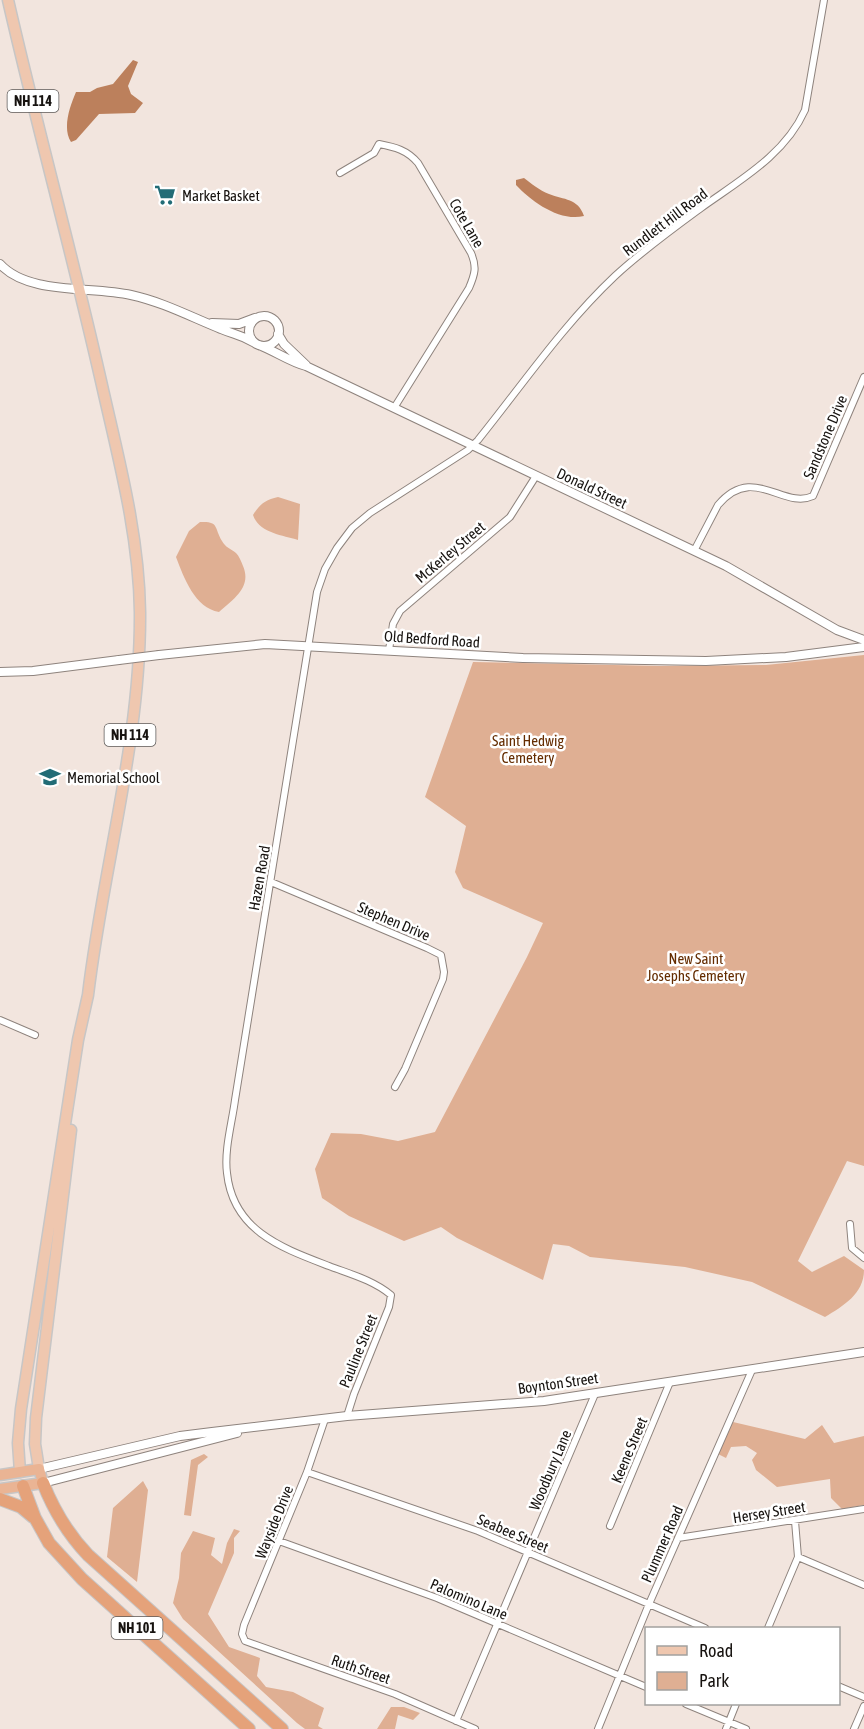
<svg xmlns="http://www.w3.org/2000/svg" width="864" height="1729" font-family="'Asap Condensed',sans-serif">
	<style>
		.green { fill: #dfaf93 }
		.water { fill: #bc805c }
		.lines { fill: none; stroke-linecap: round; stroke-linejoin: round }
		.minor-casing { stroke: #8e837d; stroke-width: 8 }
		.tertiary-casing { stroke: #8e837d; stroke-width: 10 }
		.primary-casing { stroke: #c7c6c6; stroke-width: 13 }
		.trunk-casing { stroke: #c7c6c6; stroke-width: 13 }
		.motorway-casing { stroke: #c7c6c6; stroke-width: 14 }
		.minor { stroke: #fff; stroke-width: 6 }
		.tertiary { stroke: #fff; stroke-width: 8 }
		.primary { stroke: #efc7af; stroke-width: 10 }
		.trunk { stroke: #eab494; stroke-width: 10 }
		.motorway { stroke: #e5a27a; stroke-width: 12 }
		.tertiary-bridge-casing { stroke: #8e837d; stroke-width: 10; stroke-linecap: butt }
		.tertiary-bridge { stroke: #fff; stroke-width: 8 }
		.labels { text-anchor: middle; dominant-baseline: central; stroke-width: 5; stroke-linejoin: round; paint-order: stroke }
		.shield { fill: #fff; stroke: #5d5a58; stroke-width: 1.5 }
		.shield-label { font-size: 14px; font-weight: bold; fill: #171310 }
		.poi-label { font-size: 15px; fill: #171310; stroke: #fff; text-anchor: start }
		.street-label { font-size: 15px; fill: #171310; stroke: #fff }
		.park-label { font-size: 15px; fill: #642c00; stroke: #fff }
	</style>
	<rect width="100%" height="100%" fill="#f2e5de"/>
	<path class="green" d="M278,497L300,504L298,540C282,535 259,533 253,515C260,504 265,500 278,497Z
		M200,522C219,521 214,527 222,541C225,547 231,549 236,553C239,556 241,561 243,566C252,587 234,599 219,612C195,608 184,578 176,557L189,531Z
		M864,655V1166L847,1161L798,1261L812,1272L844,1256L864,1270C864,1294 843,1306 825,1317L752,1282L685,1267L590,1257L569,1246L553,1244L543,1280L457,1238L441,1227L404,1241L349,1216L322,1198L315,1169L331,1133L361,1134L398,1141L435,1132L527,957L543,923L463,888L455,872L466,826L425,797L473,662L661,666L766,665Z
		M733,1422L805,1439L822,1425L834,1443L864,1436V1505L842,1509L831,1498L830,1479L777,1487L756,1470L752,1460L757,1453L746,1446L731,1447L726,1458L718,1454Z
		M204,1454L208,1457L198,1465L191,1516L184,1515L191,1460Z
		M143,1481L148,1490L137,1582L107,1557L113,1508Z
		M234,1529L240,1531L234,1538V1553L208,1614L229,1647L260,1658L257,1676L266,1687L293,1692L324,1708L318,1726L323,1729H305L297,1723L183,1619L173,1603L179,1578L181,1553L193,1531L215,1538L211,1555L222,1564L227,1543Z
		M391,1707H404L420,1713L413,1720L398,1715L395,1729H377Z"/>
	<path class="water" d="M133,60L138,62L128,86L131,94L143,103L135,113L99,114L76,140L71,142C62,128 70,106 76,92H90L97,88L113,84Z
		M524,178C532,184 539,190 549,194C564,200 578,198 584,216C560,222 532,202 516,185V180Z"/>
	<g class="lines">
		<defs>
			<path id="minor" d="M340,173L374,153L379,144C395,147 407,150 418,163L471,253C477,267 475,274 469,288L394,408
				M694,551L718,505C753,463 783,510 813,496L864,377
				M389,650L393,624L400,611L510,517L536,476
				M271,882L427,948L441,955L444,972L443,979L405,1069L395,1087
				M0,1020L35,1035
				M850,1224L852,1248L864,1258
				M347,1416L354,1394L389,1307L391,1295C373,1280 350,1274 329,1266C282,1248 233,1231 227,1173C224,1150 232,1123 235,1100L317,592L325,569L337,548L352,528L370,513L468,450L478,440C523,384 563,325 615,276C642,251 671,230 701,208C740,180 785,155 805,110L824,0
				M325,1419L307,1472L244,1625L242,1634L245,1641L395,1694L475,1729
				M307,1472L478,1531L705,1628
				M610,1526L670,1382
				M678,1538L864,1509
				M279,1541L437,1598L646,1687
				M798,1557L864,1585
				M768,1628L798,1557L795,1521
				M838,1686L864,1697
				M686,1704L746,1729
				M456,1721L595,1394
				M598,1729L649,1604L752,1370
				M726,1729L736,1704
				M854,1729L864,1706"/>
			<path id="tertiary" d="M0,264C28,295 91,286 131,295C163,302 191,317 221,329C235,335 240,334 255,343
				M249 331a15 15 0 1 1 30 0a15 15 0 1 1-30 0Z
				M212,323L239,324L255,318
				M278,334L284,344L306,365
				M259,345C275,351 290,362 306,366L726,566L837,630L864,640
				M159,655L265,644L523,658L706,661L786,657L864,647
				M0,672L33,671L119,660
				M39,1469L180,1436L212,1432L347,1416L544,1401L864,1352
				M43,1483L237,1433"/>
			<path id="primary" d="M8,0C37,127 72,253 101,381C118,457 139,533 140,612C141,741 103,867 88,995L78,1040L21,1409L18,1443L20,1472
				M39,1469L35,1444L36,1418L71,1130"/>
			<path id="trunk" d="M0,1475L39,1469L43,1483L0,1489"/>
			<path id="motorway" d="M43,1483C54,1511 67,1533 88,1555L282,1729
				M23,1486L35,1518L49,1543L82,1579L249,1729
				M0,1499L21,1507L33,1517"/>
		</defs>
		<use href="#minor" class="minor-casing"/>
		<use href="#tertiary" class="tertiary-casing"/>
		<use href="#primary" class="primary-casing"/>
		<use href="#trunk" class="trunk-casing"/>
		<use href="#motorway" class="motorway-casing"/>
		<use href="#minor" class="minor"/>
		<use href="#tertiary" class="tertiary"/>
		<use href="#primary" class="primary"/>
		<use href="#trunk" class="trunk"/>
		<use href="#motorway" class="motorway"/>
		<defs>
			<path id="tertiary-bridge" d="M119,660L159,655"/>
		</defs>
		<use href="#tertiary-bridge" class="tertiary-bridge-casing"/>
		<use href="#tertiary-bridge" class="tertiary-bridge"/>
	</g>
	<defs>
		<symbol id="supermarket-bare" viewBox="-9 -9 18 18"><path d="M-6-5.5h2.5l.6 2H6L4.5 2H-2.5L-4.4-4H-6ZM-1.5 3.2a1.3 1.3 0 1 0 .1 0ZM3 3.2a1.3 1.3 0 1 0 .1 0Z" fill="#226c76" stroke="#fff" stroke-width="2.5" paint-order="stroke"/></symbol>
		<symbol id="school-bare" viewBox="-9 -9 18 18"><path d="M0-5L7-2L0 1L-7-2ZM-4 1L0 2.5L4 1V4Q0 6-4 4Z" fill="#226c76" stroke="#fff" stroke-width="2.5" paint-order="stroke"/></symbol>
	</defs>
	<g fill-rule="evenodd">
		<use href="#supermarket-bare" x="150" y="180" width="30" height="30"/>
		<use href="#school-bare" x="35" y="762" width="30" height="30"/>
	</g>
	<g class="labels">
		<g class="shield">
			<rect x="7.5" y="90" width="51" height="22" rx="4.5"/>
			<rect x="104.5" y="724" width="51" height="22" rx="4.5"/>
			<rect x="111.5" y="1617" width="51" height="22" rx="4.5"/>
		</g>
		<g class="shield-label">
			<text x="33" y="101">NH 114</text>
			<text x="130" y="735">NH 114</text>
			<text x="137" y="1628">NH 101</text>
		</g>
		<g class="poi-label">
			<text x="182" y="195">Market Basket</text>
			<text x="67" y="777">Memorial School</text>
		</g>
		<g class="street-label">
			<text transform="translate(665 222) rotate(-37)">Rundlett Hill Road</text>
			<text transform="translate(467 223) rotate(60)">Cote Lane</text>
			<text transform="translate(825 437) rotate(-67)">Sandstone Drive</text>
			<text transform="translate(592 488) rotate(25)">Donald Street</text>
			<text transform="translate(450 552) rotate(-40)">McKerley Street</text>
			<text transform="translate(432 639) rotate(4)">Old Bedford Road</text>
			<text transform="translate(259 878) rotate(-80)">Hazen Road</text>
			<text transform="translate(394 921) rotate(23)">Stephen Drive</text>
			<text transform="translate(358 1351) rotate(-68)">Pauline Street</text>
			<text transform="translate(558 1383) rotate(-8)">Boynton Street</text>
			<text transform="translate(629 1450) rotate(-67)">Keene Street</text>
			<text transform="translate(550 1470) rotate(-67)">Woodbury Lane</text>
			<text transform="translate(769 1512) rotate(-9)">Hersey Street</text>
			<text transform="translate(274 1522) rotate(-68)">Wayside Drive</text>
			<text transform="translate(513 1533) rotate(23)">Seabee Street</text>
			<text transform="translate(662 1544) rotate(-66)">Plummer Road</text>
			<text transform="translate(469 1599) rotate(23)">Palomino Lane</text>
			<text transform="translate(361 1669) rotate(19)">Ruth Street</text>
		</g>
		<g class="park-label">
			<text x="528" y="740">Saint Hedwig<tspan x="528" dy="17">Cemetery</tspan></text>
			<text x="696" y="958">New Saint<tspan x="696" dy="17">Josephs Cemetery</tspan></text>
		</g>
	</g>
	<rect x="645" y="1627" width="195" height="78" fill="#ffffff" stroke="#a2a19f" stroke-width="1.5"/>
	<rect x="657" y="1646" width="30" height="9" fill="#efc7af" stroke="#a2a19f" stroke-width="1.5"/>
	<text x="699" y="1657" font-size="18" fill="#171310">Road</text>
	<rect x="657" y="1672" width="30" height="18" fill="#dfaf93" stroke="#a2a19f" stroke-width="1.5"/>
	<text x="699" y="1687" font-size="18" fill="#171310">Park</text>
</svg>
